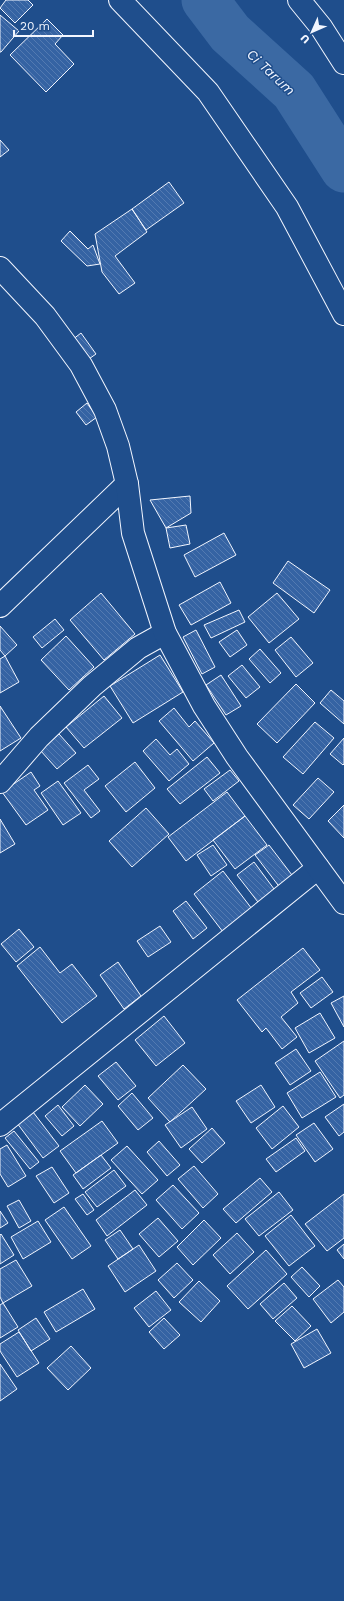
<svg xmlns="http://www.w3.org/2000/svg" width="344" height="1601" font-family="'Work Sans',sans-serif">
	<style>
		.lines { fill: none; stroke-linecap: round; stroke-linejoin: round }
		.river { stroke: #3b69a3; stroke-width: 47 }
		.building { fill: url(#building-back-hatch); stroke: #f2f6ff }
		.minor-casing { stroke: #f2f6ff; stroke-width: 24 }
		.primary-casing { stroke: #f2f6ff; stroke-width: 24 }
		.minor { stroke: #1f4e8c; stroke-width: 22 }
		.primary { stroke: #1f4e8c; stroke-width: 22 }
		.labels { text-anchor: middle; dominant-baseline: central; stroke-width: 3; stroke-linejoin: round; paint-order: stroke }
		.water-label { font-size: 14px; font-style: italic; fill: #f2f6ff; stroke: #1f4e8c }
	</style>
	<defs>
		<pattern id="building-back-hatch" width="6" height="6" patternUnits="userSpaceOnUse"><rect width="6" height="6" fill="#3563a3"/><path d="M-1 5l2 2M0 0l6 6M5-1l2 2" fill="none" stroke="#537ab1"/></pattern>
	</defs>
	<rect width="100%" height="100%" fill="#1f4e8c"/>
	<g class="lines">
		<path class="river" d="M205,0L230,33L294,91L344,169"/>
	</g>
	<path class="building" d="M6,0H28L33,5L15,23L0,8Z
		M0,15L19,31L1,52H0Z
		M47,19L63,35L55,44L74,64L46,92L10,55Z
		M0,140L9,150L0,157Z
		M169,182L184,203L146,230L132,209Z
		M132,209L147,232L115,256L135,283L119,294L102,272L95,234Z
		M70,231L88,249L93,245L100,264L87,266L61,241Z
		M81,333L96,354L86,361L72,340Z
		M87,403L97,417L86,425L76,412Z
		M190,496L191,513L166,528L150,500Z
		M186,525L190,544L170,548L166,528Z
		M224,533L236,555L195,577L184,555Z
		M288,561L330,590L314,613L273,583Z
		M220,582L231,603L191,625L179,605Z
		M101,593L135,634L104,660L70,620Z
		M277,593L299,619L269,643L248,617Z
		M239,610L245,622L211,638L204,625Z
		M55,619L64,630L42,648L33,637Z
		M0,626L17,645L5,656L0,650Z
		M196,630L215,667L202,674L183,637Z
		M237,630L247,645L230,657L219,642Z
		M66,636L94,667L69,690L41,660Z
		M291,637L313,663L296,677L275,650Z
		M260,649L281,673L270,683L249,659Z
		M160,655L183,692L133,723L110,686Z
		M5,656L19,682L0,693V659Z
		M242,665L260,687L246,698L228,676Z
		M221,675L241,706L226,715L206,685Z
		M296,684L315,703L277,743L257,724Z
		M331,690L344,701V724L320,703Z
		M104,696L122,718L84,748L66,727Z
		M0,706L21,738L0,751Z
		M174,708L189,727L195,721L214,743L193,761L159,721Z
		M315,722L334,738L303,774L283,757Z
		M59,734L76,753L57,769L40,750Z
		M344,738V764L343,765L330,754Z
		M156,739L170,755L177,749L189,764L169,781L143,751Z
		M207,757L220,773L180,804L167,789Z
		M135,762L155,788L126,812L105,786Z
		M88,765L99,779L84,790L100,811L91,818L64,783Z
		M230,770L239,781L213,801L204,789Z
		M31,772L40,786L34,790L48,810L26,825L2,792Z
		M318,778L334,792L309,819L293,805Z
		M58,781L81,813L63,825L41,793Z
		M227,792L245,816L186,861L168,837Z
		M344,805V838L328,821Z
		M146,808L169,834L132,867L109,841Z
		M245,816L267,845L235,869L213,840Z
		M0,819L15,844L0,853Z
		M213,845L227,865L211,876L197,855Z
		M269,845L295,879L281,889L255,855Z
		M254,862L277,893L261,906L237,875Z
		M223,871L252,909L223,932L194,894Z
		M186,901L207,928L193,939L173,911Z
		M160,926L171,942L148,957L137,941Z
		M19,929L34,947L16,962L1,944Z
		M40,947L60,973L72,964L97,996L62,1023L17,966Z
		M303,948L320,970L291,992L298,1003L281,1017L297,1037L282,1049L266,1028L262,1032L237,1000Z
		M118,962L141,996L124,1009L100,975Z
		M322,977L333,992L311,1008L300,993Z
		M344,996V1027L331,1003Z
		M320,1013L335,1038L309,1053L295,1028Z
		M164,1016L185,1043L156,1066L135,1040Z
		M344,1041V1095L340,1098L315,1061Z
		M296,1049L311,1071L290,1085L275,1063Z
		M116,1062L136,1086L118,1100L98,1076Z
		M183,1065L206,1089L170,1122L148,1098Z
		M320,1072L336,1097L302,1118L287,1093Z
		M85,1085L103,1104L80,1126L62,1107Z
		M261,1085L275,1107L251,1123L236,1101Z
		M132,1093L153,1118L138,1130L118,1106Z
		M344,1104V1132L339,1136L325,1117Z
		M58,1105L74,1126L62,1136L45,1116Z
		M283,1106L299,1127L272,1149L256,1128Z
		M192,1107L207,1129L181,1148L165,1125Z
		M33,1112L59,1146L43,1158L17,1123Z
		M102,1121L118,1143L76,1173L60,1151Z
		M314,1123L333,1149L315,1162L296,1135Z
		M212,1128L225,1143L202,1163L189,1149Z
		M14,1131L39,1162L30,1169L5,1138Z
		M296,1138L305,1151L276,1172L266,1159Z
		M159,1141L180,1165L167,1176L147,1152Z
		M7,1145L26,1176L8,1187L0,1174V1149Z
		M127,1146L158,1180L142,1194L111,1160Z
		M101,1155L111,1168L83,1189L73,1175Z
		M194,1166L218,1194L203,1208L178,1179Z
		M52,1167L69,1193L54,1203L36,1176Z
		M114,1170L126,1186L97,1207L85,1192Z
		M260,1178L272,1192L236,1223L223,1209Z
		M173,1185L199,1213L182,1229L156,1200Z
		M135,1190L147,1205L107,1236L96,1220Z
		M279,1192L293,1210L259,1236L245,1219Z
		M83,1194L94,1210L87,1215L75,1199Z
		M344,1194V1238L327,1251L305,1224Z
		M19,1200L31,1221L19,1228L7,1206Z
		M64,1207L91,1246L72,1259L45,1220Z
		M0,1211L8,1223L0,1228Z
		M291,1215L315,1246L289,1266L265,1236Z
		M158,1218L178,1241L159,1257L139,1234Z
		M204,1220L221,1238L193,1265L177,1247Z
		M38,1221L51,1242L23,1259L11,1237Z
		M120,1230L133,1249L118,1259L105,1240Z
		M237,1233L254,1252L230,1274L213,1255Z
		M1,1234L14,1255L0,1264V1235Z
		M344,1244V1259L337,1250Z
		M139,1245L156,1271L125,1292L108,1266Z
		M266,1250L287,1274L248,1309L227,1286Z
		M16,1260L32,1286L3,1303L0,1297V1269Z
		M177,1263L193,1280L174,1298L158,1280Z
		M302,1267L320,1286L309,1297L291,1277Z
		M338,1280L344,1287V1312L331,1323L313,1299Z
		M199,1281L220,1301L201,1322L179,1302Z
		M284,1283L297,1298L273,1319L260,1304Z
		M83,1289L95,1309L56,1332L44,1312Z
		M156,1291L171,1310L149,1327L134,1308Z
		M3,1303L18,1327L0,1338V1305Z
		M292,1306L311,1326L295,1341L275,1321Z
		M36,1318L50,1339L31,1351L18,1330Z
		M164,1318L180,1335L164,1349L149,1332Z
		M317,1329L331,1353L304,1368L291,1344Z
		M19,1332L39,1363L17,1377L0,1351V1344Z
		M71,1346L91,1368L68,1390L47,1368Z
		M0,1364L17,1389L0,1401Z"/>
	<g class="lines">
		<defs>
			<path id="minor" d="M120,0L208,92L287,207L344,314
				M299,0L321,27L344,63
				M0,606L127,484
				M0,782L39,737L92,686L138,648L165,633
				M0,1125L318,868"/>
			<path id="primary" d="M0,268L45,316L81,365L105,410L118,446L127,484L133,533L165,633L204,706L237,757L344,903"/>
		</defs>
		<use href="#minor" class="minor-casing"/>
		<use href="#primary" class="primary-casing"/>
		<use href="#minor" class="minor"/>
		<use href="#primary" class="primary"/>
	</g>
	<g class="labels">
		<g class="water-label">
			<text transform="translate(271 72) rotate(43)">Ci Tarum</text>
		</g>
	</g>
	<g transform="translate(312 32) rotate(225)" stroke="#1f4e8c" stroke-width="3" paint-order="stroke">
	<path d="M0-3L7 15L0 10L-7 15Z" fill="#f2f6ff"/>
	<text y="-6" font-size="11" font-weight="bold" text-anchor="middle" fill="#f2f6ff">U</text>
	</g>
	<path d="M14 30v6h79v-6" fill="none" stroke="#f2f6ff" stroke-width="2"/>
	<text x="20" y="30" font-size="12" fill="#f2f6ff" stroke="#1f4e8c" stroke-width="3" paint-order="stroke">20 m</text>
</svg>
